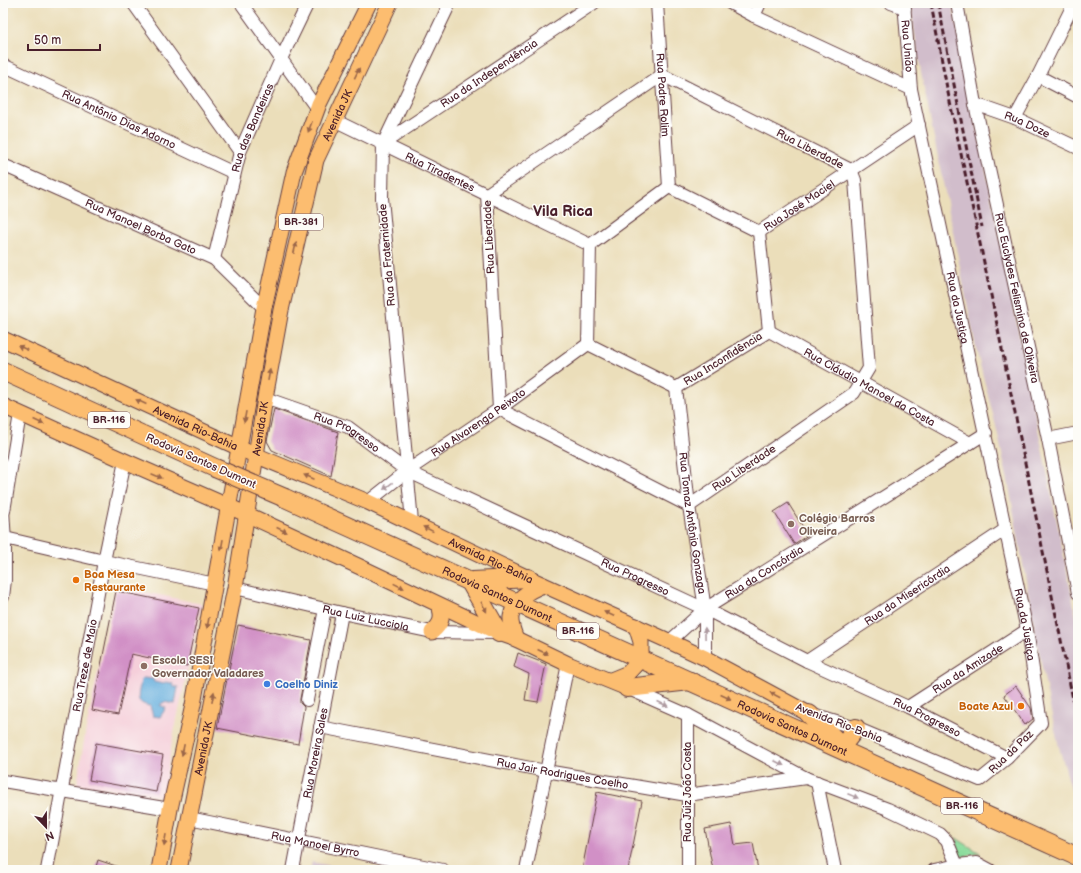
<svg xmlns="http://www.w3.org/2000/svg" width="1081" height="873" font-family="'Balsamiq Sans',sans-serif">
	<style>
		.built { fill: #f5cfda }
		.industrial { fill: #d1bdcb }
		.green { fill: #8bdc9c; stroke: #6a7e64 }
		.water { fill: #66afde; stroke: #586784 }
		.building { fill: #d190c6 }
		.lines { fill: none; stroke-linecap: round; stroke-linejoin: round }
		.minor-casing { stroke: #623c40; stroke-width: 14 }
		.major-casing { stroke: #623c40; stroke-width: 17 }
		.highway-casing { stroke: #623c40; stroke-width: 20 }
		.minor { stroke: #fff; stroke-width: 12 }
		.major { stroke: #fcbd6f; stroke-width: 15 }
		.highway { stroke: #fcbd6f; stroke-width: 18 }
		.rail { stroke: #4a1f2b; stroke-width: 3; stroke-dasharray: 6 3; stroke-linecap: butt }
		.highway-bridge-casing { stroke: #623c40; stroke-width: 20; stroke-linecap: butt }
		.highway-bridge { stroke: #fcbd6f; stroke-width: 18 }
		.oneway { fill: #9a664a }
		.oneway2 { fill: #ae9aa0 }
		.education-dot { fill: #8d6e63; stroke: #fdfcf7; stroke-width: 1.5 }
		.food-dot { fill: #e8710a; stroke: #fdfcf7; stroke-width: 1.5 }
		.shop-dot { fill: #3f7fe0; stroke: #fdfcf7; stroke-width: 1.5 }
		.labels { text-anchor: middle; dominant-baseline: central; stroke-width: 3; stroke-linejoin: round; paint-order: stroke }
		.shield { fill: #fdfcf7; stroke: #806168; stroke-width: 1 }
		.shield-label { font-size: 10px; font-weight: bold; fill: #4a1f2b }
		.street-label { font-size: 11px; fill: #4a1f2b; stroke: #fdfcf7 }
		.education-label { font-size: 11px; font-weight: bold; fill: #785e54; stroke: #fdfcf7; text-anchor: start }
		.food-label { font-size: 11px; font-weight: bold; fill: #c56008; stroke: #fdfcf7; text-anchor: start }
		.shop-label { font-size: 11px; font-weight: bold; fill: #366cbe; stroke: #fdfcf7; text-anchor: start }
		.district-label { font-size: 15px; font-weight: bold; fill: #4a1f2b; stroke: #fdfcf7 }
	</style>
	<rect width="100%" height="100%" fill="#fdfcf7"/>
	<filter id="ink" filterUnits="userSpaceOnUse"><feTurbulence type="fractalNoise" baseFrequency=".025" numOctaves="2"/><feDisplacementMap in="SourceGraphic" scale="8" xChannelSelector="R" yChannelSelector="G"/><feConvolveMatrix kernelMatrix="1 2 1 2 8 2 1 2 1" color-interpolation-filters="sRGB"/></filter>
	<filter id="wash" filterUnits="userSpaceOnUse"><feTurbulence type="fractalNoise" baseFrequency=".012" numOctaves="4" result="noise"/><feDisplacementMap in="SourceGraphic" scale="16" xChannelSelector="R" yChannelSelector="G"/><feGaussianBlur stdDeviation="0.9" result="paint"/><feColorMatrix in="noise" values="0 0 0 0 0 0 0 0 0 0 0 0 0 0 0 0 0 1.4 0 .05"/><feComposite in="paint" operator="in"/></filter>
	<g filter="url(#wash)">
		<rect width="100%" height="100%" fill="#ebdeba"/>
		<path class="built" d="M116,586L202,604L172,742L163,797L77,784L86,729Z"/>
		<path class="industrial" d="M910,3H952L1078,626V813L1059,747L1049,703L1036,636L1008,481L996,426L977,353L953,232L921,73Z
			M312,862L351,870H310Z"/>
		<path class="green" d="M956,838L980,853L960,857Z"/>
		<path class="water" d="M143,678L153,679L154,682L164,684L165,682L172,683L174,687H178L175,704L164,702L160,705L166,708L160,717L153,716L150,706C133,703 139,694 141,680Z"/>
		<g id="blocks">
			<path class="building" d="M274,409L338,432L331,476L272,450L267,441Z
				M788,503L808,535L794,544L774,512Z
				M116,591L199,608L187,666L131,654L118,715L92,710Z
				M238,625L311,640L300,699V703L304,707L298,744L217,728Z
				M518,653L546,664L538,702L525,700L529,674L514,667Z
				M1016,686L1031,708L1033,719L1025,725L1004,695Z
				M96,743L163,755L156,792L89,780Z
				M597,792L642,801L628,870H582Z
				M731,824L735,845L753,843L758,870H713L705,829Z
				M98,860L125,869V870H95Z"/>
		</g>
	</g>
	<g filter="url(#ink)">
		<use href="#blocks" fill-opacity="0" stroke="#623c40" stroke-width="1"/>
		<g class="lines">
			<defs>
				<g id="minor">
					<path d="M133,3L240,152"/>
					<path d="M241,3L317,109"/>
					<path id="s1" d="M657,3L669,187"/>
					<path id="s2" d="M730,3L754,16L911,89L1027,630L1041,723L1007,758L980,780L856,728L813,715"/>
					<path d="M891,3L905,8"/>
					<path id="s3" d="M904,3L911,89"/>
					<path id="s4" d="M957,3L975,104L1048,439L1078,593"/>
					<path d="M754,16L760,3"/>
					<path id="s5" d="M3,65L234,173"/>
					<path d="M662,75L851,170L855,180L869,368L854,393L689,506L499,409L487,194Z"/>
					<path d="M1038,76L1078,97"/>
					<path id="s6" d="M975,104L1015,118L1078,148"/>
					<path d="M1015,118L1038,76L1074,3"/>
					<path id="s7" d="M334,120L590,245"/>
					<path id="s8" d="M384,143L594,3"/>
					<path id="s9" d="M3,165L214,259L264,308"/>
					<path d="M669,187L759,232L769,331L676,388"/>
					<path d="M669,187L590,245L588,344L676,388"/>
					<path id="s10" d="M759,232L919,125"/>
					<path id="s11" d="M214,259L240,152L281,59L308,3"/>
					<path id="s12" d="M769,331L970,443"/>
					<path id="s13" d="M676,388L689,506L705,609V658"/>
					<path id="s14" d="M265,398L348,427L407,471L709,611L807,661L908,707L1007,758"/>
					<path d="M1048,439L1078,433"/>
					<path id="s15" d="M368,502L407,471L499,409L588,344"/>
					<path d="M3,509L5,542V580L3,597"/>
					<path d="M4,511L20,414"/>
					<path d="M412,522L382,198L383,144L450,3"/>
					<path d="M5,538L104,561L215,584"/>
					<path id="s16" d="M235,588L342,613L432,632L497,633"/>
					<path id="s17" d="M670,641L705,609L986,433"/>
					<path id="s18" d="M807,661L1006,529"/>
					<path d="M629,689L688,715L806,778L888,809L940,834L947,841L959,870"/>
					<path d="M307,700L325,609"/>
					<path id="s19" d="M908,707L1027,630"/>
					<path d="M688,715V870"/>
					<path id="s20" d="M320,727L546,771L687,795L806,778"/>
					<path d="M3,781L170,809"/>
					<path d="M817,782L835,870"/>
					<path id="s21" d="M189,818L443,870"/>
					<path id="s22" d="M47,870L104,561L125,461"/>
					<path id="s23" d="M293,870L342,613"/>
					<path d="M526,870L568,664"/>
					<path d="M934,870L958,865L977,863L990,870"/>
				</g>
				<g id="major">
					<path id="s24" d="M3,339L248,452L368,502L528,578L662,638L705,658L809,714"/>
					<path d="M3,406L125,461L246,514L358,566L499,633L516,639L568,664L627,688"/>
					<path d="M432,632C442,624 443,617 439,605"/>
					<path d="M516,639C514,633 510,624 511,617C514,599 528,591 543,585"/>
					<path d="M611,680L628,673L641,659V642L636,626"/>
					<path d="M159,870L170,809L193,705L264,308L294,172L319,104L369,3"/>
					<path id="s25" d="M179,870L235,588L265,398L281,310L316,160L390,3"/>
				</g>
				<g id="highway">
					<path d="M3,371L215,468"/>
					<path id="s26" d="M285,498L1078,857"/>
					<path d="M473,581L528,578"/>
					<path d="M470,582L499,633"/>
					<path d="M627,688L690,681"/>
					<path d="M809,714L842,746"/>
					<path d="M842,746L856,728"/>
				</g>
			</defs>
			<use href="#minor" class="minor-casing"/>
			<use href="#major" class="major-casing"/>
			<use href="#highway" class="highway-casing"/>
			<use href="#minor" class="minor"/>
			<use href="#major" class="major"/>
			<use href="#highway" class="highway"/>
			<path class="rail" d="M931,3L947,88L992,300L1078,724
				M938,3L982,227"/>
			<defs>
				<path id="highway-bridge" d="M215,468L285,498"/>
			</defs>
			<use href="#highway-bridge" class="highway-bridge-casing"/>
			<use href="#highway-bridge" class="highway-bridge"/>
		</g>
		<defs><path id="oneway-solid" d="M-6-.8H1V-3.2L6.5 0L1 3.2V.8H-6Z"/></defs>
		<g class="oneway">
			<use href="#oneway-solid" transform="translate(357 73) rotate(-64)"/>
			<use href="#oneway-solid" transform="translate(310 127) rotate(110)"/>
			<use href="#oneway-solid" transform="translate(295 248) rotate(-77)"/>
			<use href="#oneway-solid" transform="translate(23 348) rotate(-155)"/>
			<use href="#oneway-solid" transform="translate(269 375) rotate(-80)"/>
			<use href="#oneway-solid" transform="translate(141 402) rotate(-155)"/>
			<use href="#oneway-solid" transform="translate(245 417) rotate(100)"/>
			<use href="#oneway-solid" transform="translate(39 422) rotate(25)"/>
			<use href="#oneway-solid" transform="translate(157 476) rotate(23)"/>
			<use href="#oneway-solid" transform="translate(309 477) rotate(-157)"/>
			<use href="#oneway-solid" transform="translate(428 529) rotate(-154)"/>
			<use href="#oneway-solid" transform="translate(282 530) rotate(25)"/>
			<use href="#oneway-solid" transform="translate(222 545) rotate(100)"/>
			<use href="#oneway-solid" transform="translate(399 586) rotate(26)"/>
			<use href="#oneway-solid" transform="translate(484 607) rotate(61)"/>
			<use href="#oneway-solid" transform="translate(609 614) rotate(-156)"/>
			<use href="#oneway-solid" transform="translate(208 623) rotate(100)"/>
			<use href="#oneway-solid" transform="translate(543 652) rotate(25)"/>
			<use href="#oneway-solid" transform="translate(775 695) rotate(-152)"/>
			<use href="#oneway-solid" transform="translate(213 697) rotate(-79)"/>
			<use href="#oneway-solid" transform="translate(726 697) rotate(25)"/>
			<use href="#oneway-solid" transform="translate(183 750) rotate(102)"/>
			<use href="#oneway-solid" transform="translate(165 840) rotate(100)"/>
		</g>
		<g class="oneway2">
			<use href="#oneway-solid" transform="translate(388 486) rotate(142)"/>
			<use href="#oneway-solid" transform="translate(705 633) rotate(-91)"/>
			<use href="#oneway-solid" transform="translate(663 704) rotate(24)"/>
			<use href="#oneway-solid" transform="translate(779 763) rotate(28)"/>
			<use href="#oneway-solid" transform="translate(853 796) rotate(22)"/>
		</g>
	</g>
	<g class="education-dot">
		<circle cx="791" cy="524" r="4"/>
		<circle cx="144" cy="666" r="4"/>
	</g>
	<g class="food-dot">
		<circle cx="76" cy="580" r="4"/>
		<circle cx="1021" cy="706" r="4"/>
	</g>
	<circle class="shop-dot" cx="267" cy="684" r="4"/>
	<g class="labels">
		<g class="shield">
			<rect x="279" y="214" width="44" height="16" rx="3"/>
			<rect x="88" y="412" width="42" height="16" rx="3"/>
			<rect x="557" y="623" width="42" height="16" rx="3"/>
			<rect x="941" y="798" width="42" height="16" rx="3"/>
		</g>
		<g class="shield-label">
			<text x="301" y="222">BR-381</text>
			<text x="109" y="420">BR-116</text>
			<text x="578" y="631">BR-116</text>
			<text x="962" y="806">BR-116</text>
		</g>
		<g class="street-label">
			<text stroke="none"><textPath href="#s3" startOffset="43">Rua União</textPath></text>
			<text stroke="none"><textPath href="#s8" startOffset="126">Rua da Independência</textPath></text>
			<text stroke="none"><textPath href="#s1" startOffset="92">Rua Padre Rolim</textPath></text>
			<text stroke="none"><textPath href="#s25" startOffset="773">Avenida JK</textPath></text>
			<text stroke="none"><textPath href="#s5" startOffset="128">Rua Antônio Dias Adorno</textPath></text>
			<text stroke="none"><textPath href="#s6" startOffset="56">Rua Doze</textPath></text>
			<text stroke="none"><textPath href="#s11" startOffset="137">Rua das Bandeiras</textPath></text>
			<text transform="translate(810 149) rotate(27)">Rua Liberdade</text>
			<text stroke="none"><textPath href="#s7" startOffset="118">Rua Tiradentes</textPath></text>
			<text stroke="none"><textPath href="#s10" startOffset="48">Rua José Maciel</textPath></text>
			<text stroke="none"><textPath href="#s9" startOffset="151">Rua Manoel Borba Gato</textPath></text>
			<text transform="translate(489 237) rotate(-93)">Rua Liberdade</text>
			<text transform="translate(387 255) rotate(-95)">Rua da Fraternidade</text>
			<text stroke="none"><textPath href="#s4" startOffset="301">Rua Euclydes Felismino de Oliveira</textPath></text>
			<text stroke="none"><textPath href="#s2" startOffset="424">Rua da Justiça</textPath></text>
			<text transform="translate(723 359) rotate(-32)">Rua Inconfidência</text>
			<text stroke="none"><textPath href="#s12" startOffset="115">Rua Cláudio Manoel da Costa</textPath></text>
			<text stroke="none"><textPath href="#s15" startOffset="136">Rua Alvarenga Peixoto</textPath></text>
			<text stroke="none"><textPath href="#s24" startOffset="212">Avenida Rio-Bahia</textPath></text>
			<text stroke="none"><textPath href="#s25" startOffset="449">Avenida JK</textPath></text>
			<text stroke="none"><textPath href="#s14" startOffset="89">Rua Progresso</textPath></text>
			<text transform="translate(201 461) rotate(24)">Rodovia Santos Dumont</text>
			<text transform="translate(744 468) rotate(-34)">Rua Liberdade</text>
			<text stroke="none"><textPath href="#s13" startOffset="136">Rua Tomaz Antônio Gonzaga</textPath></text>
			<text stroke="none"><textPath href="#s24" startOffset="536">Avenida Rio-Bahia</textPath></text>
			<text stroke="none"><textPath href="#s17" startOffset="117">Rua da Concórdia</textPath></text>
			<text stroke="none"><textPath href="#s14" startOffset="413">Rua Progresso</textPath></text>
			<text stroke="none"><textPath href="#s26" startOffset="233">Rodovia Santos Dumont</textPath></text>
			<text stroke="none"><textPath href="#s18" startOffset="120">Rua da Misericórdia</textPath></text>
			<text stroke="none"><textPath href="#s16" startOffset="134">Rua Luiz Lucciola</textPath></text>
			<text stroke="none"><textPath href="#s2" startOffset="748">Rua da Justiça</textPath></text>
			<text stroke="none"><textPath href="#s22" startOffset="208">Rua Treze de Maio</textPath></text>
			<text stroke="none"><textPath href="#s19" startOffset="71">Rua da Amizade</textPath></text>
			<text stroke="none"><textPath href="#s14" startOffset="737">Rua Progresso</textPath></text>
			<text transform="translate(839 723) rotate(21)">Avenida Rio-Bahia</text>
			<text stroke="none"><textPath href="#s26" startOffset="557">Rodovia Santos Dumont</textPath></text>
			<text stroke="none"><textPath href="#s25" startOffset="124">Avenida JK</textPath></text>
			<text transform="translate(1011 752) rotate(-44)">Rua da Paz</text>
			<text stroke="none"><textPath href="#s23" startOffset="119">Rua Moreira Sales</textPath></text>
			<text stroke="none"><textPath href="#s20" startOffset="247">Rua Jair Rodrigues Coelho</textPath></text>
			<text transform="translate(687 792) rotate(-90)">Rua Juiz João Costa</text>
			<text stroke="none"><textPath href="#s21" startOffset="129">Rua Manoel Byrro</textPath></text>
		</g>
		<g class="education-label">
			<text x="799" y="518">Colégio Barros<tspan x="799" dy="13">Oliveira</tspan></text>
			<text x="152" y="660">Escola SESI<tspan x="152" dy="13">Governador Valadares</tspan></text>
		</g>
		<g class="food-label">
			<text x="84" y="574">Boa Mesa<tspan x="84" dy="13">Restaurante</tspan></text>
			<text x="1013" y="706" text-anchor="end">Boate Azul</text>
		</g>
		<g class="shop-label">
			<text x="275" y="684">Coelho Diniz</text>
		</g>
		<g class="district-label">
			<text x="563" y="211">Vila Rica</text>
		</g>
	</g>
	<rect width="1081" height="873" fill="none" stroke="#fdfcf7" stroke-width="16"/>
	<g transform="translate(46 827) rotate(158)" stroke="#fdfcf7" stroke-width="3" paint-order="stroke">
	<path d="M0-3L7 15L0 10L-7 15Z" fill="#4a1f2b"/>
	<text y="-6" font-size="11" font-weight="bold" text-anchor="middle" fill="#4a1f2b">N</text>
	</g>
	<path d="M28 44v6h72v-6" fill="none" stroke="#4a1f2b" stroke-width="2"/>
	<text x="34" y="44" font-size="12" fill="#4a1f2b" stroke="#fdfcf7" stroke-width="3" paint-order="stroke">50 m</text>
</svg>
